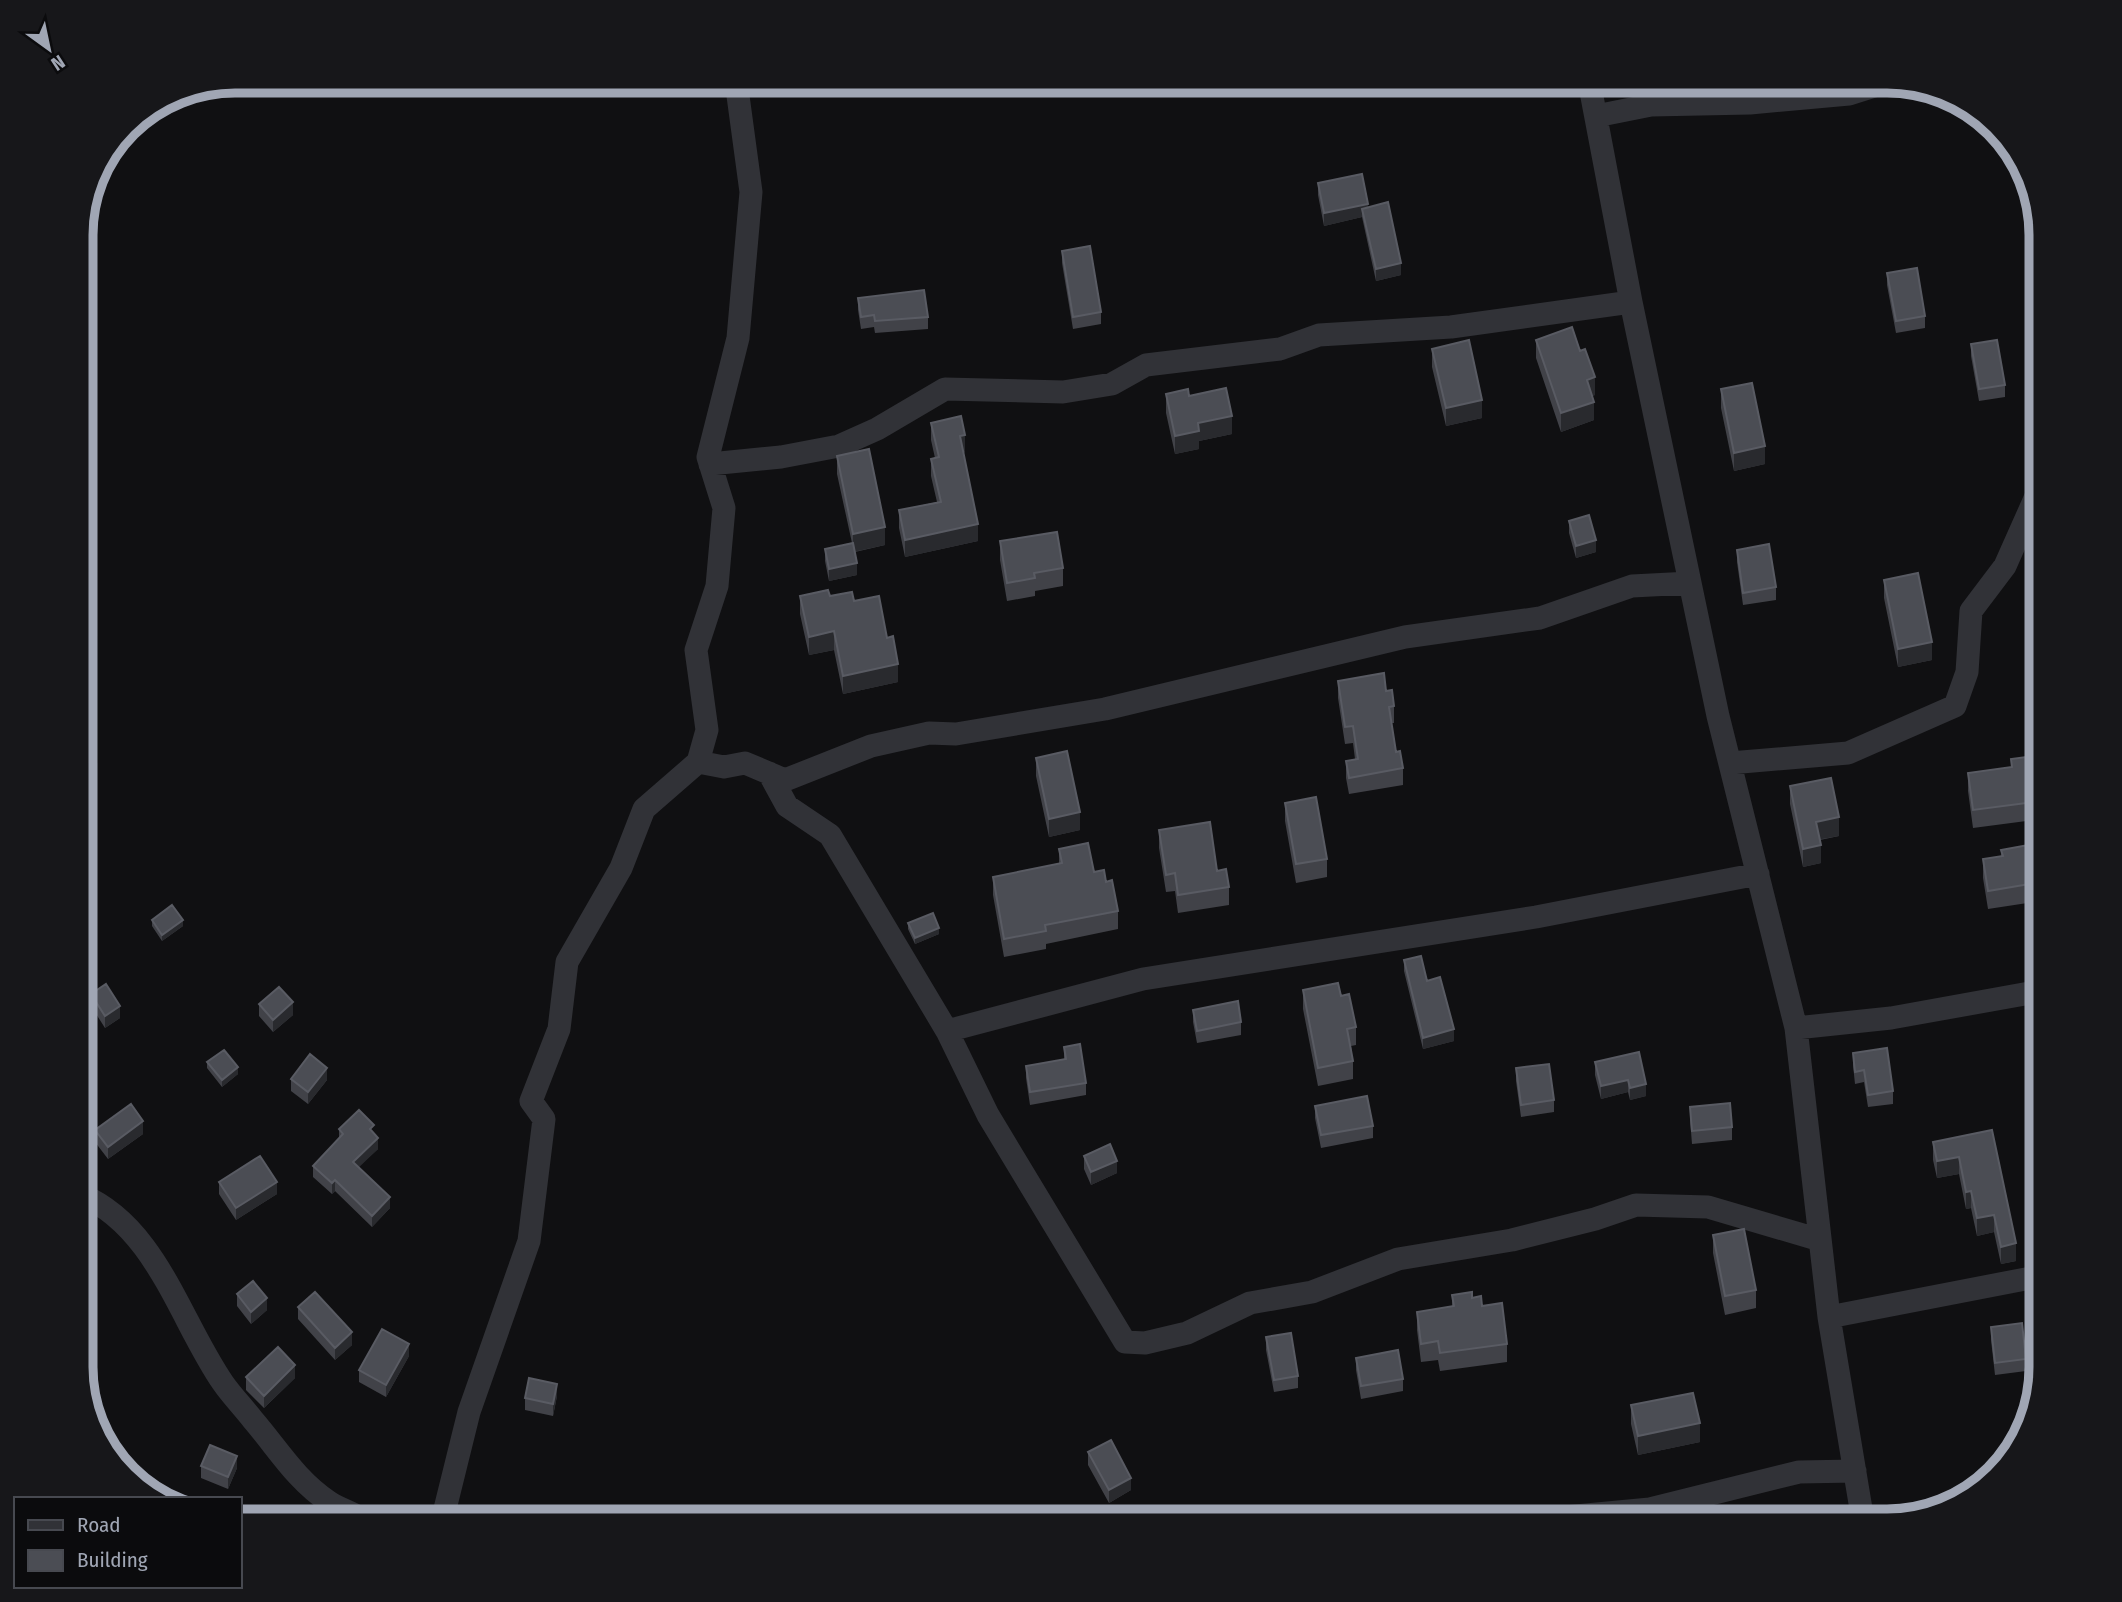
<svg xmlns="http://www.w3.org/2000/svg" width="2122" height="1602" font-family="'Fira Sans Condensed',sans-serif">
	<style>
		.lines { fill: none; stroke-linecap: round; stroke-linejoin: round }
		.minor { stroke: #313237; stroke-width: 23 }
		.wall { fill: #414248 }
		.shaded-wall { fill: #292a2e }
		.building { fill: #4b4d54; stroke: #595b63; stroke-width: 2 }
		.rim { fill: none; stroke: #a0a6b4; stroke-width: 9 }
	</style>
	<rect width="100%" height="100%" fill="#101012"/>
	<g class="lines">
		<path class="minor" d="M1589,81L1631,302L1718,716L1796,1028L1829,1317L1863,1521
			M1596,116L1651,105L1750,103L1849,94L1890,81
			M710,464L781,457L839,446L877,429L945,389L1063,392L1112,384L1146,365L1280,349L1319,335L1451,327L1631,302
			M698,762L724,767L745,763L785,780L871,746L929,733L956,734L1105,709L1405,637L1540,618L1632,586L1690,583
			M1730,763L1848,753L1955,706L1967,672L1971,611L2005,566L2041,485
			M769,773L787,806L830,835L947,1031L1143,979L1536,917L1758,874
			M1796,1028L1891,1018L2041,991
			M947,1031L988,1115L1125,1342L1145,1343L1187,1333L1250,1303L1312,1292L1398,1259L1512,1240L1595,1219L1636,1205L1708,1207L1820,1240
			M81,1195C156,1226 180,1321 223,1383C232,1396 243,1407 253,1420C278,1449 296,1480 329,1502C340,1509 355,1514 366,1521
			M1829,1317L2041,1276
			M442,1521L469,1412L529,1241L544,1119L531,1101L559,1029L567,962L621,868L644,809L698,762L707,730L696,650L717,586L724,508L708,457L738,338L751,192L736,81
			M1522,1521L1650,1509L1799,1472L1855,1471"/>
	</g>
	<path class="wall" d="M1318,183L1368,207L1401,275L1376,281L1362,217L1324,226L1318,195Z
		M1062,251L1101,312V324L1073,329L1062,263Z
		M1887,273L1925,316V328L1896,333L1887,285Z
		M858,298L928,317V329L875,333L874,327L861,329L858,310Z
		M1536,340L1595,395L1592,396L1594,420L1561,432L1536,358Z
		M1971,344L2005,385V397L1979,401L1971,356Z
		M1432,349L1482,418L1446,426L1432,367Z
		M1721,389L1765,464L1734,471L1721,408Z
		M1166,394L1189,396L1232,434L1199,441V449L1175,454L1166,413Z
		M931,423L965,452L963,453L978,541L905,557L899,528V510L937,502L931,476V459L935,458L931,440Z
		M837,456L885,545L855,552L857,575L829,581L825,561V549L852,543L837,474Z
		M1569,521L1596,552L1576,558L1569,533Z
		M1000,541L1063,568V586L1035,591V596L1007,601L1000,560Z
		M1737,550L1776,587V600L1743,605L1737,562Z
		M1884,580L1932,660L1898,667L1884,598Z
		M800,596L854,601L887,638L898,682L843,694L834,650L809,655L800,614Z
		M1338,681L1386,691L1394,706V723H1391L1396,752L1403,768V785L1349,794L1346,778V761L1355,759L1353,743L1345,744L1338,698Z
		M2041,755V819L1973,828L1968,791V773L2011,767V759Z
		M1036,758L1080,830L1049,837L1036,776Z
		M1790,786L1839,836L1820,840L1821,863L1803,867L1790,804Z
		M1285,803L1327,859V877L1296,883L1285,821Z
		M1159,830L1217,871L1229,887V905L1178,913L1175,891L1166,892L1159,848Z
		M2041,841V901L1988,909L1983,878V859L2001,856V850L2034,845Z
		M1059,849L1106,882L1118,911V929L1046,944V949L1004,957L993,895V877L1059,864Z
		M152,920L183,926L162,941L152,926Z
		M908,923L939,934L915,944L908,929Z
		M1404,960L1427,981L1454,1041L1423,1049L1404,971Z
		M1303,990L1341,996L1356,1027V1045L1351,1046L1353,1061V1079L1318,1086L1303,1009Z
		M91,994L120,1018L105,1028L91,1006Z
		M259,1004L293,1015L273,1032L259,1016Z
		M1193,1010L1241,1022V1035L1197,1043L1193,1022Z
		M1064,1047L1086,1083V1095L1030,1105L1026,1078V1066L1064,1059Z
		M1639,1052L1646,1096L1630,1100L1628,1092L1601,1099L1595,1075V1062Z
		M1853,1053L1893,1091V1104L1868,1107L1864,1082L1855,1084L1853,1065Z
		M207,1062L238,1074L222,1087L207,1068Z
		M1516,1068L1554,1100V1112L1521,1117L1516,1081Z
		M291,1079L327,1080L308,1104L291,1091Z
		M1315,1106L1373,1126V1138L1321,1148L1315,1118Z
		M1690,1107L1732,1127V1140L1692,1144L1690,1119Z
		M339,1129L374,1133L378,1149L358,1167L390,1208L372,1227L335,1191L332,1194L313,1177V1166L339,1138Z
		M95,1130L143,1134L108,1159L95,1142Z
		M1992,1130L2016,1261L2001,1264L1994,1232L1977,1236L1971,1208L1966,1209L1959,1174L1937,1178L1933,1160V1142Z
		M1084,1156L1117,1173L1091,1185L1084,1169Z
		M2041,1162V1226L2031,1183V1165Z
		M219,1182L277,1194L236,1220L219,1194Z
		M1713,1235L1756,1290V1308L1725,1315L1713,1253Z
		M237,1294L267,1310L251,1324L237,1306Z
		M1452,1295L1472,1298L1482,1306L1507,1344V1362L1440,1371L1438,1360L1421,1362L1417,1330V1312L1452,1306Z
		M298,1307L352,1345L335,1360L298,1319Z
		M1991,1327L2026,1359V1371L1995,1375L1991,1340Z
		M1266,1337L1298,1376V1388L1274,1392L1266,1350Z
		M409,1356L386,1397L359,1382V1370Z
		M1356,1358L1403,1379V1391L1361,1399L1356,1370Z
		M246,1377L295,1378L264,1408L246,1390Z
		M557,1396L553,1416L525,1410V1398Z
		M1631,1405L1700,1442L1638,1455L1631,1424Z
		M1088,1452L1131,1490L1109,1503L1088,1465Z
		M201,1466L237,1468L228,1489L201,1478Z"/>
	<path class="shaded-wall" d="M832,80H844L832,86Z
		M1368,204V216L1362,209V217L1324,226V213Z
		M1401,263V275L1376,281V269Z
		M1595,377V395L1587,398V380Z
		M1482,400V418L1446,426V408Z
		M1594,402V420L1561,432V413Z
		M1232,416V434L1199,441V449L1175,454V436L1198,423Z
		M965,435V452L960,454V436Z
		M1765,446V464L1734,471V453Z
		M978,524V541L905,557V540Z
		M885,527V545L853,552V534Z
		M1596,540V552L1576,558V546Z
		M857,563V575L829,581V569Z
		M834,631V650L809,655V637Z
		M1932,642V660L1898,667V649Z
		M898,664V682L843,694V676Z
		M1080,812V830L1049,837V819Z
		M1839,817V836L1816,840V822Z
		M1821,845V863L1803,867V849Z
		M183,920V926L162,941V935Z
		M939,928V934L915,944V938Z
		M293,1002V1015L273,1032V1020Z
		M120,1006V1018L105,1028V1016Z
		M1454,1029V1041L1423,1049V1038Z
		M238,1067V1074L222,1087V1080Z
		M327,1068V1080L308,1104V1092Z
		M1628,1080V1092L1601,1099V1086Z
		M1646,1084V1096L1630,1100V1088Z
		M143,1121V1134L108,1159V1147Z
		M378,1138V1149L353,1173V1162Z
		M1959,1157V1174L1937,1178V1161Z
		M1117,1161V1173L1091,1185V1172Z
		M335,1180V1191L332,1194V1183Z
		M277,1182V1194L236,1220V1208Z
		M1971,1191V1208L1966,1209V1192Z
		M390,1197V1208L372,1227V1216Z
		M1994,1215V1232L1977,1236V1218Z
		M2016,1243V1261L2001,1264V1247Z
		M267,1298V1310L251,1324V1312Z
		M91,1332V1344L81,1370V1358Z
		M352,1332V1345L335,1360V1348Z
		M409,1344V1356L386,1397V1385Z
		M87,1359V1371L83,1385L81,1379Z
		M295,1365V1378L264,1408V1396Z
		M557,1384V1396L553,1416V1404Z
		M1700,1423V1442L1638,1455V1436Z
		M237,1456V1468L228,1489V1477Z
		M1131,1478V1490L1109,1503V1490Z"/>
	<path class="building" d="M1362,174L1368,204L1324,213L1318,183Z
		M1388,202L1401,263L1376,269L1362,209Z
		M1090,246L1101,312L1073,317L1062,251Z
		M1917,268L1925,316L1896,321L1887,273Z
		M924,290L928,317L875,321L874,315L861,317L858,298Z
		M1572,327L1580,351L1585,349L1595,377L1587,380L1594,402L1561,413L1536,340Z
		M1469,340L1482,400L1446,408L1432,349Z
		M1997,340L2005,385L1979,389L1971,344Z
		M1752,383L1765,446L1734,453L1721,389Z
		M1226,388L1232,416L1198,423L1199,431L1175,436L1166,394L1188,389L1189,396Z
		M961,416L965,435L960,436L978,524L905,540L899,510L941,502L931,459L939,457L931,423Z
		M869,449L885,527L853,534L837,456Z
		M1589,515L1596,540L1576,546L1569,521Z
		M1057,532L1063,568L1034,573L1035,578L1007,583L1000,541Z
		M853,543L857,563L829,569L825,549Z
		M1769,544L1776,587L1743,593L1737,550Z
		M1918,573L1932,642L1898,649L1884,580Z
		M828,590L830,596L852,592L854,601L879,596L887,638L893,636L898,664L843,676L834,631L809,637L800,596Z
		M1384,673L1386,691L1392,690L1394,706L1389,707L1396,752L1400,751L1403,768L1349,778L1346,761L1358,759L1353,726L1345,727L1338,681Z
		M1067,751L1080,812L1049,819L1036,758Z
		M2041,755V801L1973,810L1968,773L2012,767L2011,759Z
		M1831,778L1839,817L1816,822L1821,845L1803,849L1790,786Z
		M1316,797L1327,859L1296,864L1285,803Z
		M1210,822L1217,871L1226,869L1229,887L1178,895L1175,873L1166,875L1159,830Z
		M2034,841H2041V882L1988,891L1983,859L2003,856L2001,850L2034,844Z
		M1088,843L1094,872L1104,870L1106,882L1112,880L1118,911L1045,925L1046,931L1004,939L993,877L1062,863L1059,849Z
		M172,905L183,920L162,935L152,920Z
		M933,913L939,928L915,938L908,923Z
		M1421,956L1427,981L1440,977L1454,1029L1423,1038L1404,960Z
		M1338,983L1341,996L1349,994L1356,1027L1347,1029L1353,1061L1318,1068L1303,990Z
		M106,984L120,1006L105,1016L91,994Z
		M279,987L293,1002L273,1020L259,1004Z
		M1238,1001L1241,1022L1197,1031L1193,1010Z
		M1080,1044L1086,1083L1030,1092L1026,1066L1066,1059L1064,1047Z
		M1887,1048L1893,1091L1868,1095L1864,1070L1855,1072L1853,1053Z
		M224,1050L238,1067L222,1080L207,1062Z
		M1639,1052L1646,1084L1630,1088L1628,1080L1601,1086L1595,1062Z
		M310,1054L327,1068L308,1092L291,1079Z
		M1549,1064L1554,1100L1521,1105L1516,1068Z
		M1367,1096L1373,1126L1321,1135L1315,1106Z
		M1730,1103L1732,1127L1692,1131L1690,1107Z
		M131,1104L143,1121L108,1147L95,1130Z
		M359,1110L374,1125L370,1129L378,1138L353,1162L390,1197L372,1216L335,1180L332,1183L313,1166L343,1134L339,1129Z
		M1992,1130L2016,1243L2001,1247L1994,1215L1977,1218L1971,1191L1966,1192L1959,1157L1937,1161L1933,1142Z
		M1110,1144L1117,1161L1091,1172L1084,1156Z
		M260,1156L277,1182L236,1208L219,1182Z
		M2041,1162V1208L2031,1165Z
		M1744,1229L1756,1290L1725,1296L1713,1235Z
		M253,1281L267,1298L251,1312L237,1294Z
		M315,1292L352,1332L335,1348L298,1307Z
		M1472,1292V1298L1481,1296L1482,1306L1502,1303L1507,1344L1440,1353L1438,1341L1421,1344L1417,1312L1454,1306L1452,1295Z
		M2022,1323L2026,1359L1995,1363L1991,1327Z
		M81,1329L91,1332L81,1358L87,1359L81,1379Z
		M382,1329L409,1344L386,1385L359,1370Z
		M1291,1333L1298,1376L1274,1380L1266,1337Z
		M278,1347L295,1365L264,1396L246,1377Z
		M1398,1350L1403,1379L1361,1386L1356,1358Z
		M529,1378L557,1384L553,1404L525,1398Z
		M1693,1393L1700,1423L1638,1436L1631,1405Z
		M1111,1440L1131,1478L1109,1490L1088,1452Z
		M210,1445L237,1456L228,1477L201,1466Z"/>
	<path d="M0 0H2122V1602H0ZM235 93H1887A142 142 0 0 1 2029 235V1367A142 142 0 0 1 1887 1509H235A142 142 0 0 1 93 1367V235A142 142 0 0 1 235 93Z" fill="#17171a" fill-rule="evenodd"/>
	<path class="rim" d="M235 93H1887A142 142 0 0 1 2029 235V1367A142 142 0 0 1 1887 1509H235A142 142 0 0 1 93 1367V235A142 142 0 0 1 235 93Z"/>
	<rect x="14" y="1497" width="228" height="91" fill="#0b0b0d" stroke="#474950" stroke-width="2"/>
	<rect x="28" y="1520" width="35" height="10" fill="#313237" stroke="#474950" stroke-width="2"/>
	<text x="77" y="1532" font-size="21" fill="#a0a6b4">Road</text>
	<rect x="28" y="1550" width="35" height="21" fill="#4b4d54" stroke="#474950" stroke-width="2"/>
	<text x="77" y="1567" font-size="21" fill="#a0a6b4">Building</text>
	<g transform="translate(49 49) rotate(147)" stroke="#0b0b0d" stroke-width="5" paint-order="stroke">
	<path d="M0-5L12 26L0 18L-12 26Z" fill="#a0a6b4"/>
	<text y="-10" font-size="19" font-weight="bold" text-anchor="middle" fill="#a0a6b4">N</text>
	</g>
</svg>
